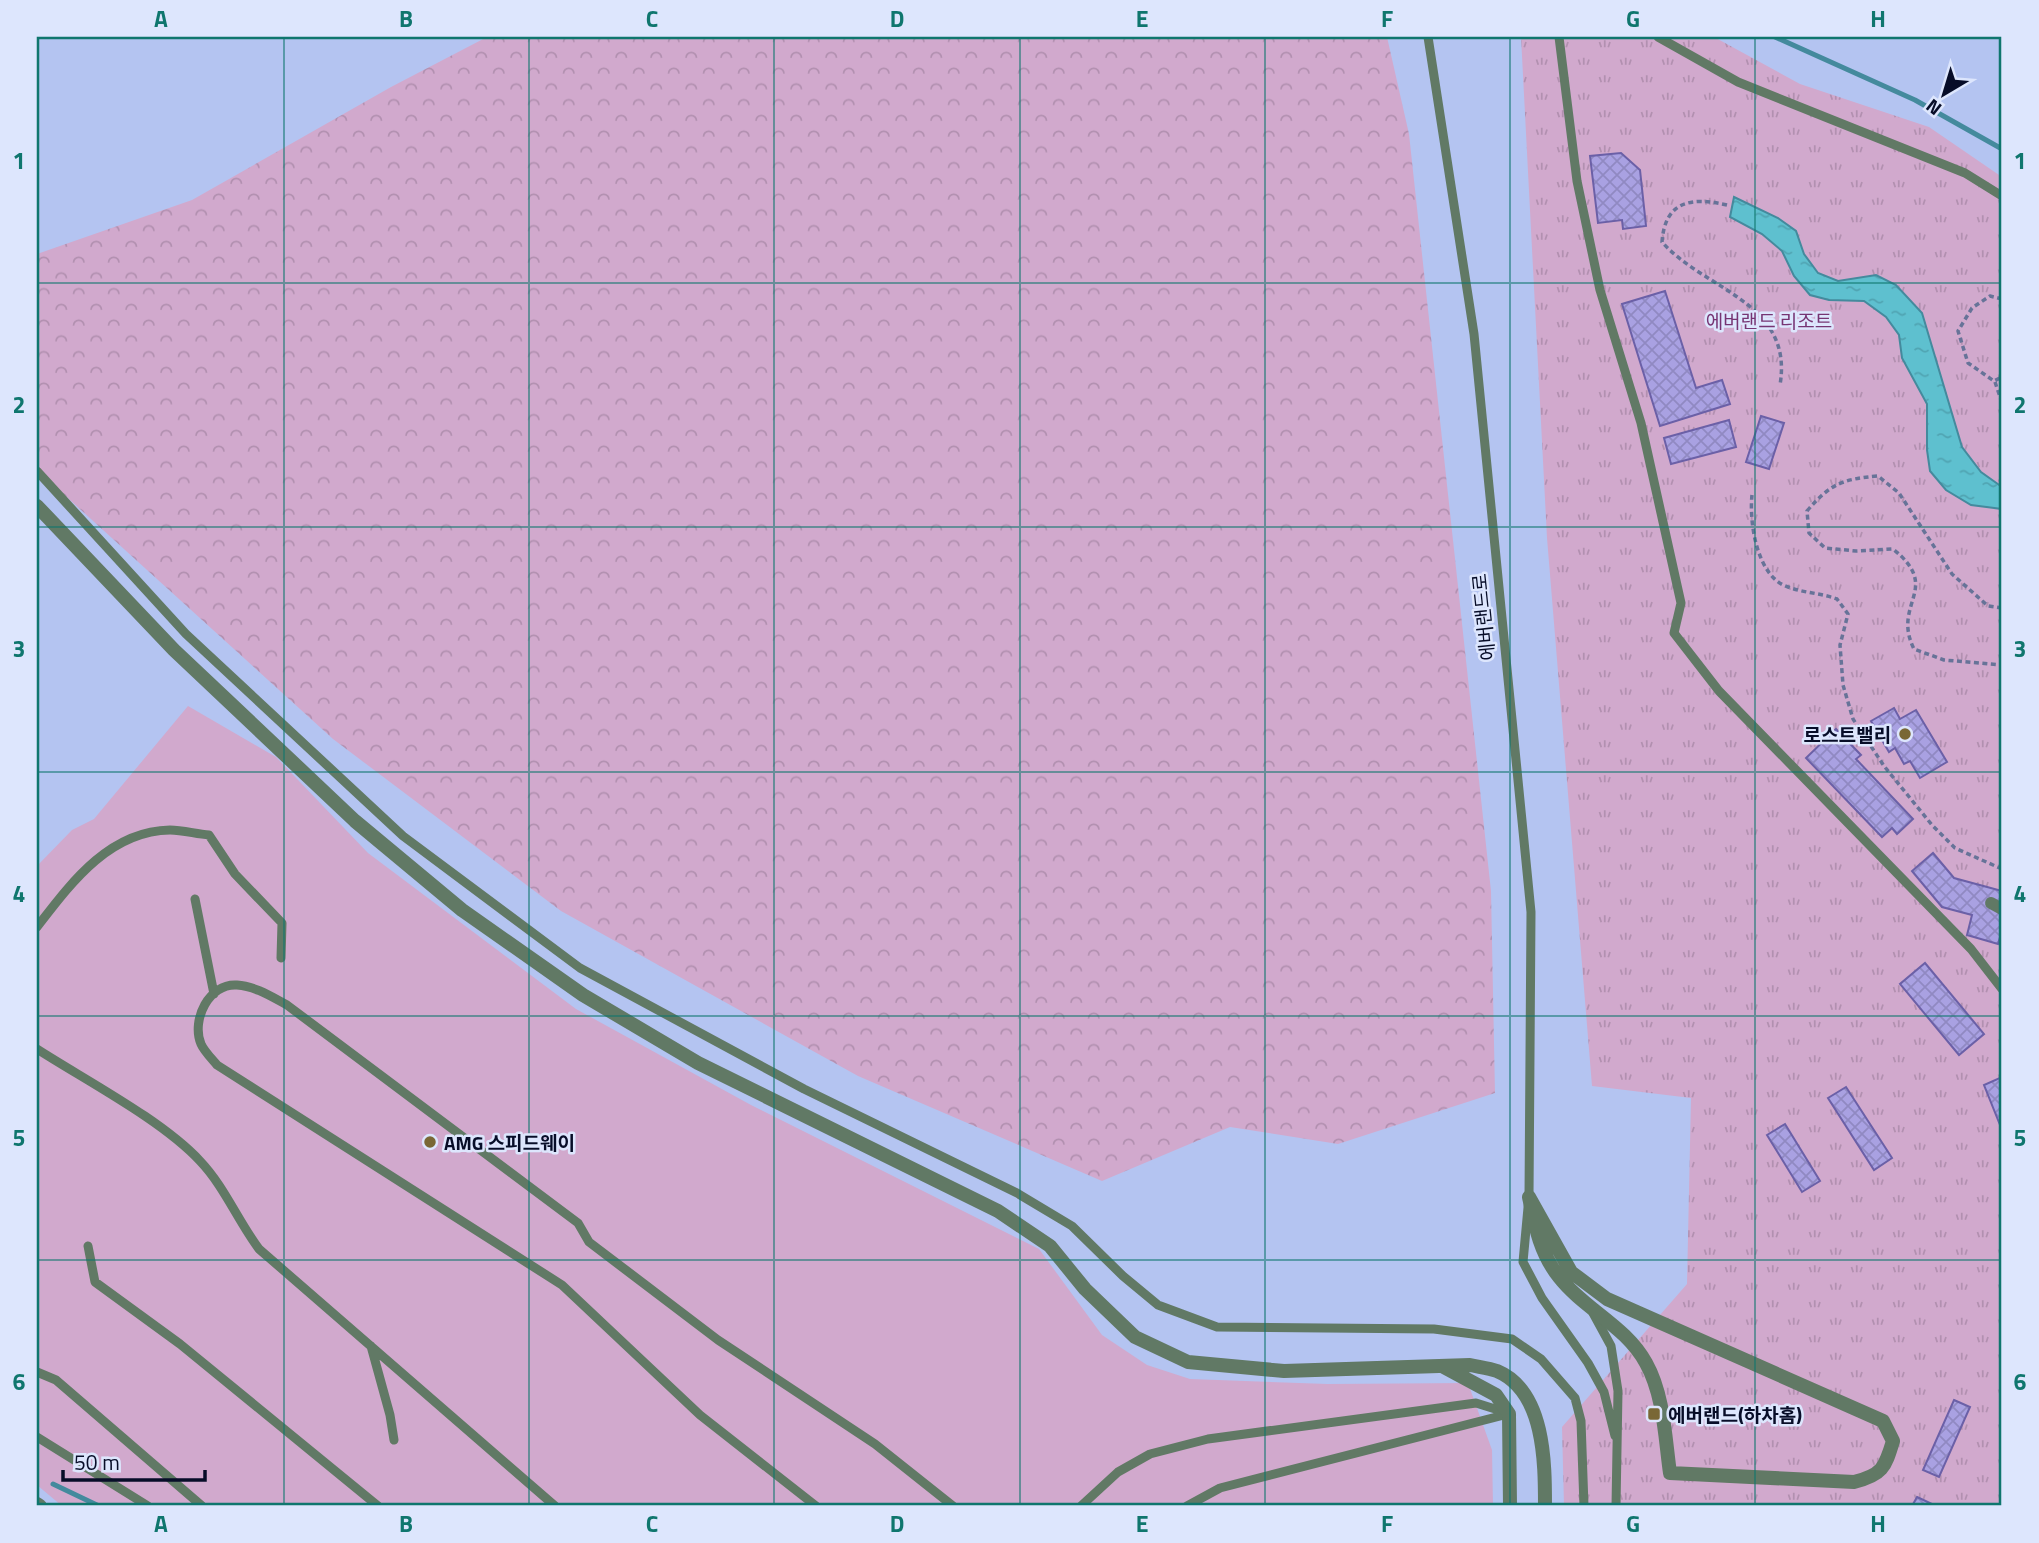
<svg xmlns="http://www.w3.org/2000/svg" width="2039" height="1543" font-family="'Titillium Web','Noto Sans KR',sans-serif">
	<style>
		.grass { fill: #d1a9cd }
		.forest { fill: url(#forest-crowns) }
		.park { fill: url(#park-tufts) }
		.water { fill: url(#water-ripples); stroke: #448a9d; stroke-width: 2 }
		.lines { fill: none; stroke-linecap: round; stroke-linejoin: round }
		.stream { stroke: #448a9d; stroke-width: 5 }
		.building { fill: url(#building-cross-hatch); stroke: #6b60a7; stroke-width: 2 }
		.path { stroke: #677398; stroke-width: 3.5; stroke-dasharray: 5 3.5; stroke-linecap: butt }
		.service { stroke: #617965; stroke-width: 9 }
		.pedestrian { stroke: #617965; stroke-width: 12 }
		.minor { stroke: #617965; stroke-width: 14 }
		.tertiary { stroke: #617965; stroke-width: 14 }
		.grid { fill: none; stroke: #0f766e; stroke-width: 2; stroke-opacity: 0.55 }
		.poi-dot { fill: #796735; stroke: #dde6fd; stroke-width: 2.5 }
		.labels { text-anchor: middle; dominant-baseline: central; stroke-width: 5; stroke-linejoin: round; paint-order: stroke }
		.park-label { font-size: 19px; fill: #763473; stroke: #dde6fd }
		.street-label { font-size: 19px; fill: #070d28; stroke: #dde6fd }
		.poi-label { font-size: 19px; font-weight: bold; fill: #070d28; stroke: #dde6fd; text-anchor: start }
		.neatline { fill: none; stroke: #0f766e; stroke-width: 2.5 }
		.grid-label { font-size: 23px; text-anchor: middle; font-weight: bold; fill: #0f766e }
	</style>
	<defs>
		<pattern id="forest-crowns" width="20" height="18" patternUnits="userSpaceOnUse" patternTransform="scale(1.75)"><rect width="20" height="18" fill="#d1a9cd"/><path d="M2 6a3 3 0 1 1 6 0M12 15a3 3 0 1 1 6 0" fill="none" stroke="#b290b0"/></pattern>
		<pattern id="park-tufts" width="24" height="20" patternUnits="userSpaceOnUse" patternTransform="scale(1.75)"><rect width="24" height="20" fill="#d1a9cd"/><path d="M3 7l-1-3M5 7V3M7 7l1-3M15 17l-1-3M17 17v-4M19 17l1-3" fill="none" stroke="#b290b0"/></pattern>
		<pattern id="water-ripples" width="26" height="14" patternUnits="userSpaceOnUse" patternTransform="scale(1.75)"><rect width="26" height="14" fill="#5ec0cf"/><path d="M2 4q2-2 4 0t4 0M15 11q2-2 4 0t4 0" fill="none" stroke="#50a4b2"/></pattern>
		<pattern id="building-cross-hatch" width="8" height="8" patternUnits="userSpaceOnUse" patternTransform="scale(1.75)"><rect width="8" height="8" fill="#a9a1e2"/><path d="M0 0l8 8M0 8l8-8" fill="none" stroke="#9089c2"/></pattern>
	</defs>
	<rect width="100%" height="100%" fill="#b4c4f1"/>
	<path class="grass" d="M188,706L276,757L368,853L576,1009L751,1105L1039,1249L1102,1335L1147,1365L1190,1379L1328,1384L1468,1383L1492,1450L1493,1506H62L37,1485V866L72,830L94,819Z"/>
	<path class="forest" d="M487,37H1387L1409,134L1491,891L1495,1093L1338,1144L1230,1127L1102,1181L858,1076L561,911L333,739L37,470V254L192,200L391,87Z"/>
	<path class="park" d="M1521,37H1714L1800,84L1929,127L2002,177V1506H1564L1562,1427L1687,1284L1691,1098L1592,1086L1547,538Z"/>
	<path class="water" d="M1734,197L1778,218L1796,231L1804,254L1818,273L1838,281L1876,275L1896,285L1922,313L1962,447L1981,472L2002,487V509L1971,505L1946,490L1930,471L1927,450V404L1902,358L1899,335L1886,317L1864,301L1829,300L1810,295L1794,276L1782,251L1762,234L1730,217Z"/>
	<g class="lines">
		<path class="stream" d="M1775,37L1915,100L2002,149
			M53,1484L99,1506"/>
	</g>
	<path class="building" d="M1621,153L1640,170L1646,226L1623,229L1622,220L1598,223L1590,156Z
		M1665,291L1696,388L1722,380L1730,404L1660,426L1622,304Z
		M1761,416L1784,423L1769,469L1746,462Z
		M1729,420L1736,447L1671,464L1664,438Z
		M1894,708L1900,719L1916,710L1947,762L1920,778L1910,761L1904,764L1895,748L1889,752L1871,721Z
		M1836,729L1861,755L1856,759L1913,819L1897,834L1892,828L1882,837L1806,758Z
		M1933,853L1954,878L2002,891V930L1998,944L1967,935L1972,915L1942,907L1912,871Z
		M1925,963L1984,1034L1959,1055L1900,984Z
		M2002,1077V1130L1984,1085Z
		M1846,1087L1892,1158L1874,1170L1828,1098Z
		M1785,1124L1820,1181L1802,1192L1767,1135Z
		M1954,1400L1970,1407L1939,1477L1923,1470Z
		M1917,1497L1932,1504L1931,1506H1912Z"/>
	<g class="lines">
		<path class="path" d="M1727,205C1692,197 1665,200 1662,242C1704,290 1794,302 1780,385
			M2002,299L1990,296L1972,308L1958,331L1968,363L1994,381L2002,377
			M1995,382L2002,403
			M1752,495C1749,523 1757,577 1788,587C1804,593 1821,593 1837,599L1848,614L1840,645L1843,685L1853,719L1884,766L1932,825L1955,848L2002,869
			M2002,608L1988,606L1952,574L1899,493L1878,476C1842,479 1830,484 1807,511L1809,533L1825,548L1856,551L1893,549C1943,589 1891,603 1914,649L1944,660L2002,665"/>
		<path class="service" d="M1428,37L1474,334L1531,912L1529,1197L1523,1262L1542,1298L1588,1363L1604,1392L1615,1436
			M1559,37L1577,181L1600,290L1641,423L1681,603L1674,633L1719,691L1971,949L2002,989
			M1658,37L1738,82L1965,173L2002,196
			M37,471L186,634L403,836L580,968L804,1089L1017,1193L1072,1226L1123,1276L1158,1305L1217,1327L1434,1329L1512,1339L1541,1359L1575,1398L1581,1421L1584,1506
			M195,899L214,994
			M37,927C71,883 109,831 170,830C183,830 196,834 209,835L235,874L282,923L281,958
			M37,1049C85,1080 162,1120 200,1161C224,1186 238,1221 259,1249L555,1506
			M88,1246L95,1282L180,1344L378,1506
			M1593,1313L1611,1346L1618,1391L1616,1506
			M371,1346L390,1415L394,1440
			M37,1372L56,1380L202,1506
			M37,1437L148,1506
			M816,1506L700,1415L562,1285L217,1065C212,1059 204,1051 201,1044C191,1020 209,983 237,985C255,986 272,997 287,1005L578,1223L589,1242L718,1340L875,1444L953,1506
			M1081,1506L1118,1472L1150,1454L1208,1439L1476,1403L1508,1413
			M1187,1506L1220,1488L1508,1414"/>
		<path class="pedestrian" d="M1991,903L2002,909"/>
		<path class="minor" d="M1529,1197L1571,1272L1607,1299L1883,1421L1893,1441C1885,1468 1882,1475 1854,1482L1670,1473C1665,1438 1664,1395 1646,1363C1626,1326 1584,1309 1559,1277C1540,1253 1535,1226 1529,1197Z
			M37,1504L40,1506"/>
		<path class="tertiary" d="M37,506L174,650L355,821L462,910L583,995L698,1063L998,1211L1050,1246L1085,1289L1135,1337L1188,1362L1284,1371L1470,1365C1479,1367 1489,1368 1497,1371C1545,1391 1545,1463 1545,1506
			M1444,1367L1496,1395L1509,1414L1510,1506"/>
	</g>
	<path class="grid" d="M284,37V1506M529,37V1506M774,37V1506M1020,37V1506M1265,37V1506M1510,37V1506M1755,37V1506M37,283H2002M37,527H2002M37,772H2002M37,1016H2002M37,1260H2002"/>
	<g class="poi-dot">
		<circle cx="1905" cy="734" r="7"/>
		<circle cx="430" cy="1142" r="7"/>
		<rect x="1647" y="1407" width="14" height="14" rx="3.5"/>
	</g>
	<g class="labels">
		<g class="park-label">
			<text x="1769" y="320">에버랜드 리조트</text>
		</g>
		<g class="street-label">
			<text transform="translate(1483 617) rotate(-96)">에버랜드로</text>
		</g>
		<g class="poi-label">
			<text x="1891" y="734" text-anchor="end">로스트밸리</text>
			<text x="444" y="1142">AMG 스피드웨이</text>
			<text x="1668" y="1414">에버랜드(하차홈)</text>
		</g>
	</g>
	<rect width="2039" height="1543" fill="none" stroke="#dde6fd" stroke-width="77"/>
	<g transform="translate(1944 94) rotate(218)" stroke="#dde6fd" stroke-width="5" paint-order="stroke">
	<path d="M0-5L12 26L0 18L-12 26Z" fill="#070d28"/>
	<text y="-10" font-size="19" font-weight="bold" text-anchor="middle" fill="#070d28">N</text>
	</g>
	<path d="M63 1470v10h142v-10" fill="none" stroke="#070d28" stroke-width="3.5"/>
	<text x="74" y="1470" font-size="21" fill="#070d28" stroke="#dde6fd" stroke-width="5" paint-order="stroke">50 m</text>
	<rect x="38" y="38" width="1962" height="1466" class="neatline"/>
	<g class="grid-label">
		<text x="161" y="27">A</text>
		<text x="406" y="27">B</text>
		<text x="652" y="27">C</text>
		<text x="897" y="27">D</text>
		<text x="1142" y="27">E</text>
		<text x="1387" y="27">F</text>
		<text x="1633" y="27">G</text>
		<text x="1878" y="27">H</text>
		<text x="19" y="169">1</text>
		<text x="2020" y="169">1</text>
		<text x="19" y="413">2</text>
		<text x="2020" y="413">2</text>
		<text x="19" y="657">3</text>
		<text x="2020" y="657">3</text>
		<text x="19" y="902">4</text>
		<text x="2020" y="902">4</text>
		<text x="19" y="1146">5</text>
		<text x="2020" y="1146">5</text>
		<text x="19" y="1390">6</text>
		<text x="2020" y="1390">6</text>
		<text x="161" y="1532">A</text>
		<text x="406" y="1532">B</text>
		<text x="652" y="1532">C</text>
		<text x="897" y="1532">D</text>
		<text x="1142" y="1532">E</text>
		<text x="1387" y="1532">F</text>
		<text x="1633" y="1532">G</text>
		<text x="1878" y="1532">H</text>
	</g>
</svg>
